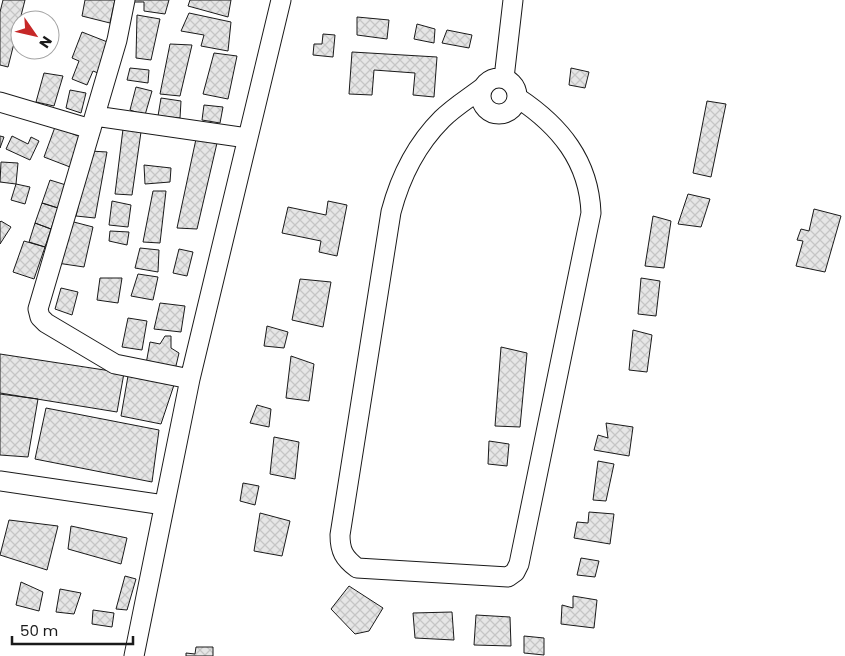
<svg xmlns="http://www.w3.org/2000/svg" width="845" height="656" font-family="Poppins,sans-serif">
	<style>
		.building { fill: url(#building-cross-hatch); stroke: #1a1a1a }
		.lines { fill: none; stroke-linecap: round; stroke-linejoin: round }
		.minor-casing { stroke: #1a1a1a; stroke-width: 21 }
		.minor { stroke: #fff; stroke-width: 19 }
	</style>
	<defs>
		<pattern id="building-cross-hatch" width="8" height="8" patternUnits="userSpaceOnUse" patternTransform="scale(1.25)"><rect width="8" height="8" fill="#e6e6e6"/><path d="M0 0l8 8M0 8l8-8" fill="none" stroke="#c5c5c5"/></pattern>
	</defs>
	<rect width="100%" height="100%" fill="#fff"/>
	<path class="building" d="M3,0H25L8,67L0,65V12Z
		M85,0H115L110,23L82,16Z
		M133,0H169L165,14L144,11V2H132Z
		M190,0H231L228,17L188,6Z
		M189,13L231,22L228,51L201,46L204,35L181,31Z
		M137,15L160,19L151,60L136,58Z
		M357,17L389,20L387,39L357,35Z
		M417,24L435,29L434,43L414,39Z
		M447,30L472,35L469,48L442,43Z
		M82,32L110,43L98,73L93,71L87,85L72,79L79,61L72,58Z
		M323,34L335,35L333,57L313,55L314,44H322Z
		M170,44L192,45L180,96L160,94Z
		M352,52L437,57L434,97L413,95L415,73L374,70L372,95L349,94Z
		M214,53L237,56L228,99L203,94Z
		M130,68L149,70L148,83L127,80Z
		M571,68L589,72L585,88L569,85Z
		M44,73L63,76L54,106L36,102Z
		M136,87L152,91L145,115L130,110Z
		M70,90L86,93L81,113L66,108Z
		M161,98L181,101L180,118L158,116Z
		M707,101L726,104L711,177L693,173Z
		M204,105L223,107L220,123L202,120Z
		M55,127L81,137L70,167L44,157Z
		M123,129L141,132L132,195L115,194Z
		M0,136L4,137L0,148Z
		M12,136L28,144L31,137L39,141L30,160L6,149Z
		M196,139L217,143L197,229L177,228Z
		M90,151L107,152L95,218L76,216Z
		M1,162L18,163L16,184L0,182Z
		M144,165L171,168L170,182L145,184Z
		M50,180L66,185L58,208L42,203Z
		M16,184L30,187L25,204L11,200Z
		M153,191H166L160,243L143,242Z
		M688,194L710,199L701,227L678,224Z
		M112,201L131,205L128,227L109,225Z
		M328,201L347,205L337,256L319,252L321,241L282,233L288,207L326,215Z
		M42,203L58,208L51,229L35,223Z
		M814,209L841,216L825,272L796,266L803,241L797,240L801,229L809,231Z
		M653,216L671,221L664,268L645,266Z
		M1,221L11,227L0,244V222Z
		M70,221L93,227L84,267L57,263Z
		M35,223L51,229L45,247L29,242Z
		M110,231L129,232L127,245L109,241Z
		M24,241L45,247L34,279L13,272Z
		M140,248L159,250L158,272L135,268Z
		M179,249L193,252L187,276L173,273Z
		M138,274L158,277L153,300L131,296Z
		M100,278H122L118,303L97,300Z
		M641,278L660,281L656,316L638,314Z
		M300,279L331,282L323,327L292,320Z
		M61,288L78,292L72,315L55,309Z
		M160,303L185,306L181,332L154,329Z
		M128,318L147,321L142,350L122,347Z
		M267,326L288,332L284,348L264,346Z
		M633,330L652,335L647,372L629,370Z
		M165,336H171V348L179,353L175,370L146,364L150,342L160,344Z
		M501,347L527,353L520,427L495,426Z
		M0,354L124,373L117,412L0,393Z
		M291,356L314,364L309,401L286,398Z
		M128,376L174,385L161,424L121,416Z
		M0,394L38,399L28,457L0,455Z
		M257,405L271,409L269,427L250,423Z
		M46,408L159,430L152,482L35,459Z
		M606,423L633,427L629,456L594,450L598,435L608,438Z
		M274,437L299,442L295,479L270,474Z
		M489,441L509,444L507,466L488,464Z
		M598,461L614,464L606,501L593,500Z
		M243,483L259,486L255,505L240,501Z
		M589,512L614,514L610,544L574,538L577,522L588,523Z
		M260,513L290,521L282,556L254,551Z
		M9,520L58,526L47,570L0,555Z
		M71,526L127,538L121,564L68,549Z
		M581,558L599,561L595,577L577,575Z
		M125,576L136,579L127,610L116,609Z
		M21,582L43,592L39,611L16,605Z
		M349,586L383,608L369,631L355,634L331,609Z
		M60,589L81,593L74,614L56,612Z
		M573,596L597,600L594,628L561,624L562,605L573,608Z
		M93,610L114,613L112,627L92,624Z
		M452,612L454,640L415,638L413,613Z
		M476,615L510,617L511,646L474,645Z
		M524,636L544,638V655L524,653Z
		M196,647H213V656H186V653L195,654Z"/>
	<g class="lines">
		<defs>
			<path id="minor" d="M125,0L117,40L38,309L40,317L46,323L115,364L190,379
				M481 96a18 18 0 1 1 36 0a18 18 0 1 1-36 0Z
				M504,78L513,0
				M482,88C469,98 454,107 442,119C417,144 400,178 391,212L340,535C340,551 344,558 357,568L508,577L515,572L519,564L591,213C589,161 560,126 518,98
				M0,102L91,129
				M95,116L247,138
				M0,481L164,505
				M134,656L190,379L281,0"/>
		</defs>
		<use href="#minor" class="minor-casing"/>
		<use href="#minor" class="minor"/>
	</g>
	<g transform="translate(35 35) rotate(124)"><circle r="24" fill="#ffffff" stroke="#a3a3a3"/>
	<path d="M0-4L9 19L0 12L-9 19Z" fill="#c62828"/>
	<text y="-8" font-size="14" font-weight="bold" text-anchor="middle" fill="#1a1a1a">N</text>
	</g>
	<path d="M12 636v8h121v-8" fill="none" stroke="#1a1a1a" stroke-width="2.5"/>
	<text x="20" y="636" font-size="15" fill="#1a1a1a" stroke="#ffffff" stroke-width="4" paint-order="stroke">50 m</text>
</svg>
